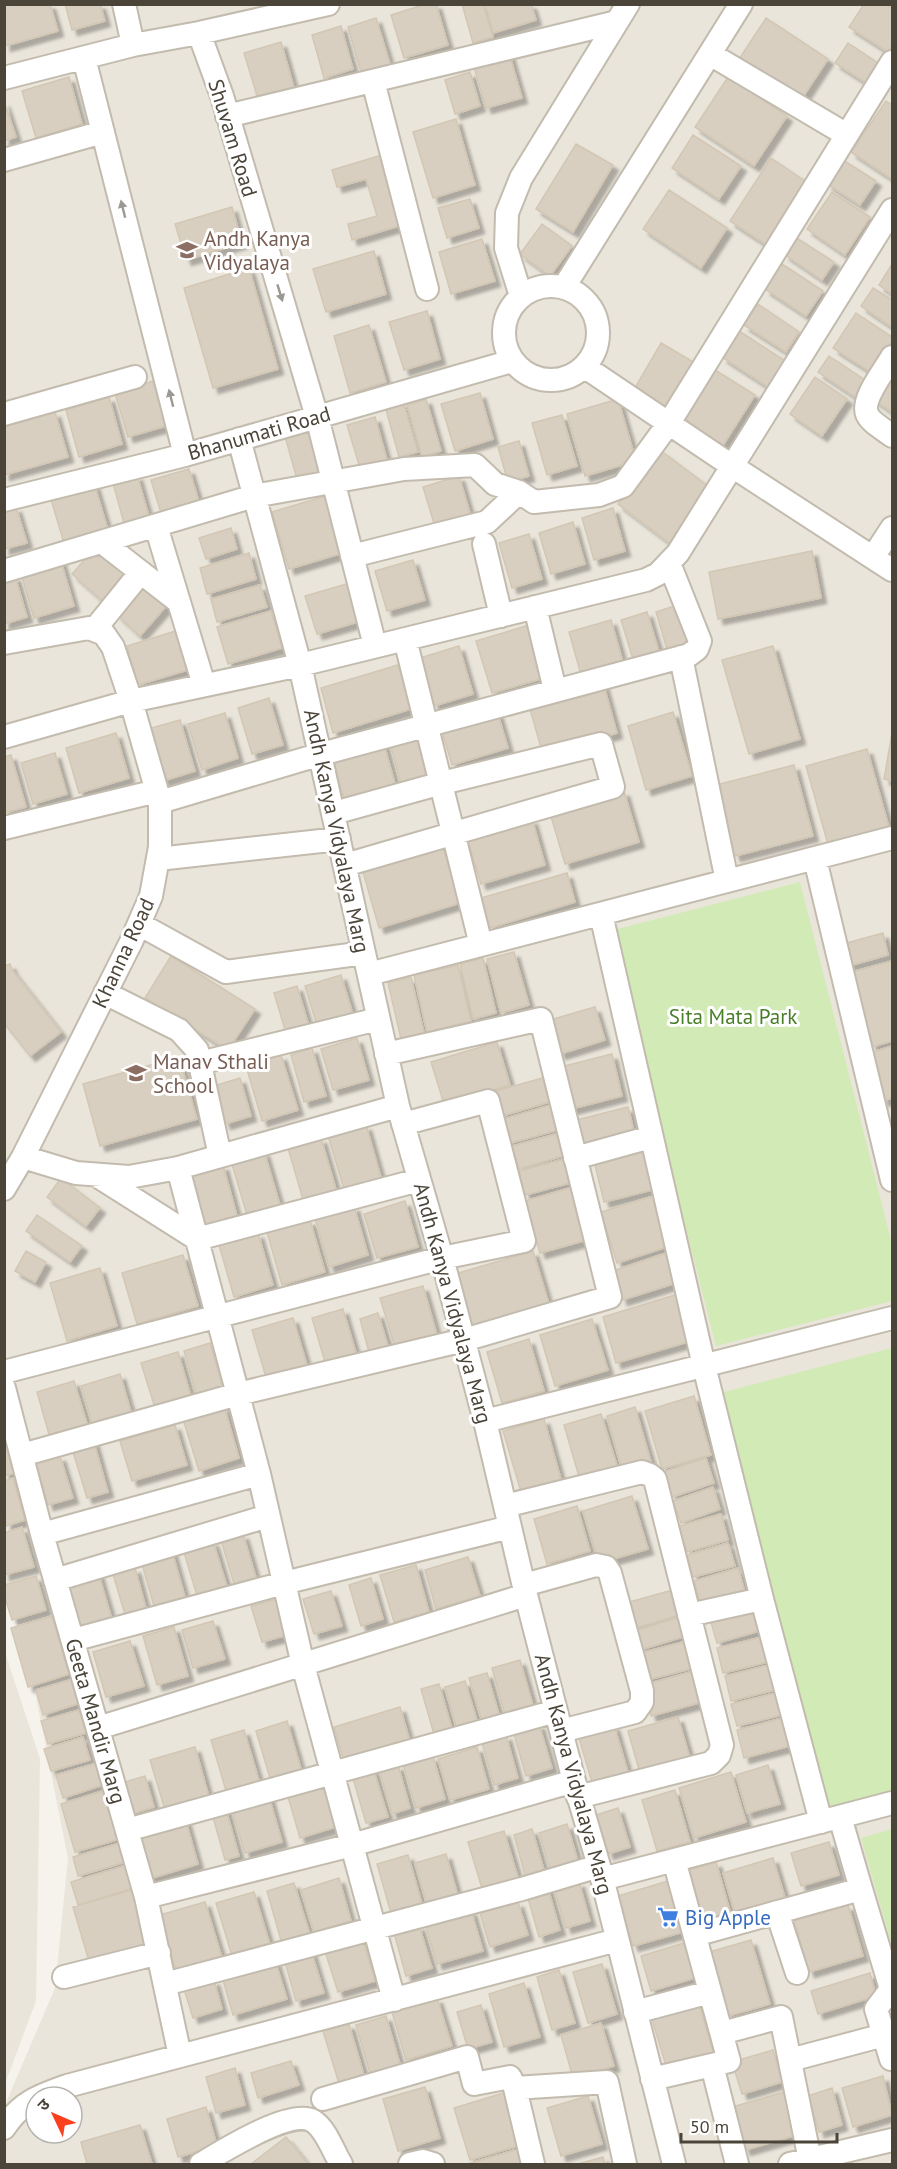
<svg xmlns="http://www.w3.org/2000/svg" width="897" height="2169" font-family="'PT Sans','Noto Sans Devanagari',sans-serif">
	<style>
		.residential { fill: #eae5da; fill-rule: evenodd }
		.green { fill: #d2eab5 }
		.building { fill: #d8cfc1; stroke: #d3c7b4; stroke-width: 1.5; filter: url(#shadow) }
		.lines { fill: none; stroke-linecap: round; stroke-linejoin: round }
		.minor-casing { stroke: #c2bbae; stroke-width: 26 }
		.minor { stroke: #fff; stroke-width: 22 }
		.oneway { fill: #9c9892 }
		.labels { text-anchor: middle; dominant-baseline: central; stroke-width: 6; stroke-linejoin: round; paint-order: stroke }
		.street-label { font-size: 21px; fill: #4b4439; stroke: #fff }
		.education-label { font-size: 21px; fill: #785e54; stroke: #fff; text-anchor: start }
		.park-label { font-size: 21px; fill: #4a7f2a; stroke: #fff }
		.shop-label { font-size: 21px; fill: #366cbe; stroke: #fff; text-anchor: start }
	</style>
	<defs>
		<filter id="shadow"><feDropShadow dx="5.5" dy="5.5" stdDeviation="1.5" flood-color="#0004"/></filter>
	</defs>
	<rect width="100%" height="100%" fill="#f6f3ec"/>
	<path class="residential" d="M5,5H892V2164H5V2105L55,1988L68,1858L30,1667L5,1581ZM36,2097H72V2133H36Z
		M4,1649L40,1759L36,2001L5,2084Z"/>
	<path class="green" d="M800,882L892,1244V1301L716,1346L610,931Z
		M892,1348V1790L823,1809L716,1394Z
		M892,1829V1946L861,1838Z"/>
	<path class="building" d="M4,4H50L58,31L5,46Z
		M65,4H100L105,21L72,30Z
		M426,4H436L448,45L404,58L391,15Z
		M462,4H483L493,37L473,43Z
		M485,4H531L536,20L493,33Z
		M864,4H885L892,9V45L888,52L849,27Z
		M376,18L390,64L361,72L348,27Z
		M766,18L828,59L801,100L739,59Z
		M341,26L353,69L324,78L312,35Z
		M281,42L294,88L258,99L244,53Z
		M848,43L878,63L865,82L835,63Z
		M509,53L522,98L486,108L473,64Z
		M470,72L480,106L455,114L445,80Z
		M69,77L82,124L36,138L22,91Z
		M728,77L787,116L754,166L695,127Z
		M4,101L16,137L4,141Z
		M886,101L892,105V179L851,152Z
		M456,119L475,185L433,198L413,132Z
		M693,135L741,166L719,199L672,168Z
		M576,144L613,165L573,232L536,209Z
		M382,155L402,225L352,240L348,224L377,216L366,179L337,187L332,170Z
		M771,158L811,185L770,247L730,221Z
		M843,160L876,181L860,205L827,184Z
		M669,190L727,228L701,268L643,229Z
		M832,192L870,217L845,255L807,229Z
		M470,199L479,228L447,238L438,208Z
		M232,207L242,243L186,260L175,224Z
		M542,224L572,246L550,276L520,254Z
		M795,237L834,262L822,280L784,254Z
		M482,239L495,281L451,294L439,252Z
		M374,251L386,294L326,312L313,269Z
		M782,264L823,291L806,316L765,289Z
		M892,264V294L879,285Z
		M249,268L278,369L213,388L184,288Z
		M873,288L892,300V327L861,306Z
		M758,304L799,332L786,352L744,325Z
		M427,311L440,359L404,370L389,322Z
		M856,313L892,337V341L872,373L833,348Z
		M369,325L386,382L350,393L334,336Z
		M739,331L787,362L770,388L722,357Z
		M661,343L695,363L666,412L632,393Z
		M829,356L868,382L857,398L818,372Z
		M892,369V412L873,399Z
		M715,370L755,395L720,450L680,424Z
		M815,377L847,399L822,436L790,414Z
		M153,381L166,426L128,437L115,393Z
		M480,393L493,439L455,451L441,404Z
		M109,397L122,444L79,457L66,410Z
		M426,399L441,451L422,457L407,405Z
		M618,399L636,461L585,476L567,414Z
		M403,401L418,452L399,457L385,406Z
		M55,412L68,457L4,475V427Z
		M562,415L577,466L547,475L532,423Z
		M375,417L387,460L360,468L347,425Z
		M308,426L322,472L297,479L284,433Z
		M519,441L529,476L508,482L498,447Z
		M660,450L713,490L671,544L618,504Z
		M189,469L201,508L163,520L151,480Z
		M137,475L150,520L125,527L113,483Z
		M459,476L472,520L436,530L423,487Z
		M94,483L108,530L64,543L50,496Z
		M329,495L346,552L289,569L272,512Z
		M16,507L27,543L4,549V511Z
		M613,508L625,551L594,560L582,518Z
		M573,522L585,564L551,574L539,533Z
		M231,528L237,549L206,559L199,538Z
		M529,534L542,579L512,588L499,543Z
		M96,547L130,578L106,604L72,574Z
		M812,551L821,598L718,619L709,572Z
		M249,553L256,579L207,594L200,568Z
		M60,558L74,606L34,618L20,570Z
		M413,560L425,600L387,611L375,571Z
		M15,576L27,617L4,624V579Z
		M144,583L168,604L140,636L116,614Z
		M350,583L361,621L317,634L305,596Z
		M260,585L267,607L217,622L211,599Z
		M680,604L693,649L669,656L656,612Z
		M271,611L282,648L228,664L217,627Z
		M647,612L661,658L635,666L621,620Z
		M611,620L624,666L582,678L569,632Z
		M529,625L544,678L492,693L476,641Z
		M182,629L194,668L138,685L127,646Z
		M459,646L473,694L434,706L420,658Z
		M773,646L800,739L749,754L722,660Z
		M398,665L411,709L333,733L321,688Z
		M602,679L617,733L543,755L528,702Z
		M269,698L283,745L252,754L238,708Z
		M497,711L508,748L452,765L441,728Z
		M673,712L692,776L646,790L628,726Z
		M225,713L238,758L202,770L188,724Z
		M180,720L195,771L163,781L148,729Z
		M116,733L129,778L79,793L66,748Z
		M426,733L437,773L401,784L390,744Z
		M892,733V781L884,779Z
		M383,741L397,791L346,806L332,756Z
		M867,749L890,831L829,848L806,766Z
		M55,753L67,794L33,804L21,763Z
		M11,755L26,807L4,813V757Z
		M794,765L813,836L735,856L716,785Z
		M624,791L639,842L565,864L550,813Z
		M532,819L545,865L481,884L467,838Z
		M443,848L460,903L379,928L363,872Z
		M567,873L575,902L490,928L481,898Z
		M883,933L888,955L849,966L843,944Z
		M514,952L529,1005L501,1013L487,959Z
		M171,956L255,1009L228,1050L145,998Z
		M483,958L496,1013L473,1019L460,964Z
		M892,961V1041L872,1047L852,972Z
		M10,964L12,970L61,1032L30,1056L4,1023V966Z
		M458,965L471,1021L427,1032L414,975Z
		M341,975L354,1018L318,1029L305,986Z
		M411,977L424,1033L401,1039L388,983Z
		M297,986L311,1033L288,1040L274,993Z
		M595,1007L605,1040L560,1054L550,1020Z
		M357,1038L369,1080L333,1090L321,1049Z
		M497,1042L510,1085L444,1104L431,1062Z
		M892,1046V1098L883,1101L870,1053Z
		M312,1048L326,1096L304,1102L291,1055Z
		M612,1054L622,1096L571,1109L560,1067Z
		M281,1055L298,1110L262,1121L246,1066Z
		M179,1057L197,1119L100,1146L83,1084Z
		M546,1077L553,1101L502,1116L496,1091Z
		M240,1078L251,1116L225,1124L214,1086Z
		M551,1105L558,1130L507,1144L500,1120Z
		M628,1107L635,1136L579,1150L572,1121Z
		M366,1125L382,1181L345,1192L328,1136Z
		M556,1134L563,1156L519,1169L512,1146Z
		M321,1138L337,1193L304,1203L288,1148Z
		M646,1148L656,1189L604,1202L594,1161Z
		M264,1151L280,1205L247,1215L231,1161Z
		M564,1159L570,1183L525,1195L519,1171Z
		M223,1165L237,1216L204,1226L189,1175Z
		M61,1178L100,1208L86,1226L47,1197Z
		M573,1187L587,1240L540,1253L525,1201Z
		M657,1195L673,1245L617,1263L601,1212Z
		M405,1201L418,1247L377,1258L364,1214Z
		M354,1206L368,1255L329,1267L315,1218Z
		M37,1215L82,1246L70,1262L26,1231Z
		M310,1220L325,1272L282,1285L267,1232Z
		M258,1233L273,1285L234,1297L219,1245Z
		M26,1251L46,1262L35,1282L15,1271Z
		M533,1251L549,1304L471,1328L455,1274Z
		M666,1253L676,1283L622,1300L613,1271Z
		M183,1255L198,1306L137,1324L122,1273Z
		M100,1268L117,1326L67,1341L50,1283Z
		M423,1286L439,1342L397,1354L380,1298Z
		M678,1294L691,1341L616,1363L603,1317Z
		M343,1309L358,1360L327,1369L312,1318Z
		M378,1313L388,1346L369,1352L360,1319Z
		M293,1318L309,1372L268,1384L252,1330Z
		M592,1319L608,1370L555,1386L540,1335Z
		M529,1339L544,1391L502,1403L487,1352Z
		M210,1343L224,1392L198,1400L184,1351Z
		M178,1352L192,1400L156,1411L141,1363Z
		M120,1374L131,1412L92,1423L81,1386Z
		M74,1381L88,1427L50,1438L37,1392Z
		M694,1396L711,1455L662,1469L645,1411Z
		M224,1406L239,1458L199,1471L183,1419Z
		M635,1407L651,1462L622,1470L607,1416Z
		M601,1414L618,1469L580,1480L564,1425Z
		M544,1419L562,1483L522,1495L503,1431Z
		M175,1425L187,1465L132,1481L120,1441Z
		M93,1439L108,1492L87,1498L71,1445Z
		M7,1447L14,1473L4,1476V1448Z
		M60,1456L73,1498L48,1505L36,1463Z
		M706,1458L714,1483L672,1497L663,1472Z
		M13,1478L25,1520L6,1526L4,1481Z
		M713,1487L720,1509L681,1523L673,1501Z
		M632,1496L648,1549L599,1563L583,1511Z
		M577,1506L590,1551L547,1564L534,1519Z
		M721,1514L728,1540L687,1552L679,1526Z
		M22,1527L34,1567L4,1575V1533Z
		M243,1534L257,1581L235,1587L221,1540Z
		M213,1541L228,1590L198,1599L183,1549Z
		M728,1543L735,1566L693,1577L687,1555Z
		M171,1548L187,1604L156,1613L140,1557Z
		M468,1557L480,1596L436,1609L425,1570Z
		M416,1565L429,1612L394,1622L380,1575Z
		M135,1568L147,1612L126,1618L113,1574Z
		M738,1568L746,1596L702,1609L694,1581Z
		M98,1572L113,1623L81,1632L66,1582Z
		M36,1576L46,1610L12,1620L4,1595V1585Z
		M371,1578L383,1619L361,1626L349,1585Z
		M680,1588L687,1613L629,1630L622,1604Z
		M331,1591L342,1626L314,1634L303,1599Z
		M277,1599L287,1635L262,1642L251,1606Z
		M757,1609L763,1630L717,1643L711,1622Z
		M52,1616L69,1674L28,1687L11,1628Z
		M683,1616L689,1635L637,1651L631,1632Z
		M213,1621L225,1659L193,1668L182,1630Z
		M174,1627L188,1676L157,1685L143,1636Z
		M766,1636L772,1661L723,1673L717,1648Z
		M691,1640L698,1667L647,1680L640,1653Z
		M130,1641L144,1686L106,1697L93,1652Z
		M520,1660L534,1709L506,1718L492,1668Z
		M773,1664L779,1689L731,1701L725,1676Z
		M698,1670L706,1701L651,1716L643,1685Z
		M487,1673L500,1718L483,1724L469,1678Z
		M73,1679L80,1703L43,1715L36,1690Z
		M465,1681L478,1724L457,1730L445,1687Z
		M439,1684L454,1736L436,1741L421,1689Z
		M776,1693L782,1715L737,1726L731,1704Z
		M400,1707L411,1745L345,1765L334,1727Z
		M79,1710L86,1733L48,1744L41,1721Z
		M678,1717L691,1762L641,1777L628,1731Z
		M783,1718L790,1746L744,1758L737,1730Z
		M287,1721L301,1769L270,1778L256,1731Z
		M539,1724L552,1768L526,1776L513,1731Z
		M614,1725L630,1779L594,1789L578,1735Z
		M244,1730L260,1784L227,1794L211,1740Z
		M506,1735L518,1778L494,1785L482,1743Z
		M83,1737L90,1760L51,1771L44,1749Z
		M195,1747L209,1797L165,1810L150,1760Z
		M477,1747L489,1789L450,1800L438,1759Z
		M433,1756L445,1799L416,1808L403,1765Z
		M97,1763L103,1785L63,1798L56,1775Z
		M398,1765L410,1808L392,1814L379,1770Z
		M768,1765L780,1804L747,1813L736,1775Z
		M373,1768L388,1817L366,1823L352,1775Z
		M731,1772L746,1822L694,1838L679,1788Z
		M145,1776L154,1807L131,1814L122,1783Z
		M325,1778L339,1826L300,1838L286,1790Z
		M109,1789L123,1838L75,1852L61,1804Z
		M675,1790L690,1842L657,1851L642,1800Z
		M268,1793L282,1842L245,1853L230,1804Z
		M225,1806L239,1856L225,1860L211,1810Z
		M618,1808L630,1847L608,1854L596,1815Z
		M185,1818L198,1864L149,1879L135,1833Z
		M567,1824L580,1868L552,1876L539,1833Z
		M532,1829L546,1877L527,1882L514,1835Z
		M504,1831L520,1884L484,1895L468,1842Z
		M829,1842L839,1875L801,1886L791,1853Z
		M120,1843L126,1862L78,1876L73,1857Z
		M446,1854L458,1896L427,1905L415,1863Z
		M408,1855L422,1904L391,1913L377,1864Z
		M773,1858L785,1898L735,1913L723,1873Z
		M716,1862L731,1915L704,1923L689,1870Z
		M127,1865L134,1888L78,1905L71,1882Z
		M339,1878L351,1921L314,1932L301,1890Z
		M668,1881L683,1932L633,1946L618,1896Z
		M579,1882L590,1921L566,1928L554,1889Z
		M294,1883L310,1935L282,1944L267,1891Z
		M547,1885L560,1930L539,1937L526,1891Z
		M135,1889L153,1950L91,1968L73,1907Z
		M254,1892L271,1948L233,1959L216,1903Z
		M205,1902L222,1958L176,1972L160,1915Z
		M518,1902L528,1935L490,1947L480,1913Z
		M848,1905L863,1956L809,1972L794,1920Z
		M471,1910L483,1951L437,1964L425,1924Z
		M419,1925L432,1968L406,1976L394,1933Z
		M361,1933L375,1981L338,1992L323,1945Z
		M751,1940L770,2004L728,2016L709,1952Z
		M687,1942L698,1977L651,1991L641,1956Z
		M310,1947L324,1993L296,2001L283,1955Z
		M274,1957L287,1999L233,2015L221,1973Z
		M602,1964L617,2014L588,2023L573,1972Z
		M559,1970L575,2023L552,2030L537,1977Z
		M870,1973L876,1996L818,2014L811,1991Z
		M214,1980L222,2009L193,2018L184,1989Z
		M524,1983L540,2037L504,2047L489,1994Z
		M437,1998L452,2046L406,2060L392,2012Z
		M698,2001L714,2055L667,2069L651,2016Z
		M481,2005L492,2042L468,2049L457,2012Z
		M386,2016L402,2071L372,2080L356,2025Z
		M601,2023L614,2066L573,2078L561,2035Z
		M349,2024L365,2079L340,2087L323,2031Z
		M773,2050L782,2082L742,2094L732,2062Z
		M291,2061L299,2085L258,2098L251,2073Z
		M235,2068L245,2105L216,2113L206,2077Z
		M883,2076L892,2115L853,2127L842,2088Z
		M425,2087L440,2138L398,2151L383,2099Z
		M832,2088L842,2125L819,2132L808,2096Z
		M510,2091L525,2144L470,2160L454,2108Z
		M784,2092L797,2135L745,2150L732,2107Z
		M588,2096L602,2144L561,2156L547,2108Z
		M206,2107L217,2146L178,2157L167,2119Z
		M140,2125L152,2164H87L81,2142Z
		M286,2137L308,2164H251Z
		M522,2148L527,2164H467Z
		M603,2157L605,2164H578Z"/>
	<g class="lines">
		<defs>
			<path id="minor" d="M124,4L133,45
				M199,33L222,96L317,417L375,646
				M710,54L847,135
				M84,58L185,455
				M4,78L133,45L199,33L328,4
				M373,81L427,289
				M227,116L617,22
				M4,160L103,132
				M504 333a47 47 0 1 1 94 0a47 47 0 1 1-94 0Z
				M564,287L741,4
				M521,296L506,248L507,213L521,178L628,4
				M892,357C885,370 861,399 867,414C871,423 885,430 892,436
				M585,367L732,466L892,570
				M4,414L135,377
				M239,439L300,665L398,1106L442,1258L485,1421L526,1595L574,1781L599,1866L674,2164
				M4,500L185,455L512,361
				M156,526L204,685
				M102,542L179,602
				M484,544L501,616
				M352,556L487,522L519,492
				M873,557L892,528
				M4,571L254,496L404,469L475,465L495,484L519,492L534,502L599,495L623,486L669,423L892,62
				M535,607L555,690
				M94,630L141,572
				M405,639L481,945
				M4,643L89,628L104,634L113,647L131,701L160,802V847L151,896L131,942L23,1157L4,1189
				M681,657L727,881
				M4,737L131,701L300,665L646,580L658,574L678,553L892,210
				M160,802L321,754L689,655L697,649L700,641L669,563
				M334,813L442,783L601,744L613,787L345,865
				M4,828L157,791
				M158,859L339,839
				M815,859L892,1180
				M601,914L704,1366L762,1599L821,1822
				M139,924L226,972L364,953
				M369,974L892,838
				M105,993L179,1030L197,1050L220,1156
				M200,1063L378,1019
				M23,1157L76,1173L129,1177L178,1168L398,1106
				M575,1158L651,1137
				M178,1168L259,1474L303,1665L394,2000
				M96,1175L197,1239L419,1180
				M4,1372L442,1258L524,1241L488,1101L403,1124
				M4,1388L42,1534L146,1897L180,2056
				M485,1421L892,1318
				M22,1455L238,1394L464,1340L610,1297L541,1019L386,1054
				M505,1506L642,1472L650,1475L655,1479L722,1745L719,1755L711,1763L578,1797
				M42,1534L259,1474
				M55,1580L268,1516
				M524,1585L596,1565L606,1567L610,1573L642,1691V1702L635,1712L561,1731
				M689,1615L762,1599
				M73,1640L284,1583L510,1527
				M98,1728L526,1595
				M127,1830L556,1711
				M602,1879L892,1803
				M861,1889L891,1989L876,2009L891,2059L892,2058
				M146,1897L352,1845L574,1781
				M777,1912L797,1973
				M695,1935L861,1889L840,1817
				M64,1977L159,1953
				M165,1984L522,1889L599,1866
				M635,2012L710,1992
				M722,2033L781,2017L810,2160
				M790,2060L884,2035
				M712,2065L737,2164
				M652,2079L729,2061L674,1860
				M515,2088L533,2164
				M323,2099L467,2057L474,2084L510,2077L515,2088L607,2082L625,2164
				M4,2128C21,2102 39,2096 67,2086L617,1940
				M201,2164C221,2152 291,2108 313,2121C326,2129 333,2151 341,2164
				M410,2164L423,2161L433,2164
				M790,2164L892,2140"/>
		</defs>
		<use href="#minor" class="minor-casing"/>
		<use href="#minor" class="minor"/>
	</g>
	<defs><path id="oneway-solid" d="M-6-.8H1V-3.2L6.5 0L1 3.2V.8H-6Z" transform="scale(1.5)"/></defs>
	<g class="oneway">
		<use href="#oneway-solid" transform="translate(123 209) rotate(-104)"/>
		<use href="#oneway-solid" transform="translate(280 293) rotate(73)"/>
		<use href="#oneway-solid" transform="translate(171 398) rotate(-104)"/>
	</g>
	<defs>
		<symbol id="school-bare" viewBox="-9 -9 18 18"><path d="M0-5L7-2L0 1L-7-2ZM-4 1L0 2.5L4 1V4Q0 6-4 4Z" fill="#8d6e63" stroke="#fff" stroke-width="2.5" paint-order="stroke"/></symbol>
		<symbol id="supermarket-bare" viewBox="-9 -9 18 18"><path d="M-6-5.5h2.5l.6 2H6L4.5 2H-2.5L-4.4-4H-6ZM-1.5 3.2a1.3 1.3 0 1 0 .1 0ZM3 3.2a1.3 1.3 0 1 0 .1 0Z" fill="#3f7fe0" stroke="#fff" stroke-width="2.5" paint-order="stroke"/></symbol>
	</defs>
	<g fill-rule="evenodd">
		<use href="#school-bare" x="172" y="235" width="30" height="30"/>
		<use href="#school-bare" x="121" y="1058" width="30" height="30"/>
		<use href="#supermarket-bare" x="653" y="1902" width="30" height="30"/>
	</g>
	<g class="labels">
		<g class="street-label">
			<text transform="translate(233 138) rotate(73)">Shuvam Road</text>
			<text transform="translate(259 433) rotate(-16)">Bhanumati Road</text>
			<text transform="translate(337 831) rotate(78)">Andh Kanya Vidyalaya Marg</text>
			<text transform="translate(123 953) rotate(-65)">Khanna Road</text>
			<text transform="translate(453 1303) rotate(75)">Andh Kanya Vidyalaya Marg</text>
			<text transform="translate(96 1721) rotate(74)">Geeta Mandir Marg</text>
			<text transform="translate(574 1774) rotate(75)">Andh Kanya Vidyalaya Marg</text>
		</g>
		<g class="education-label">
			<text x="204" y="238">Andh Kanya<tspan x="204" dy="24">Vidyalaya</tspan></text>
			<text x="153" y="1061">Manav Sthali<tspan x="153" dy="24">School</tspan></text>
		</g>
		<g class="park-label">
			<text x="733" y="1016">Sita Mata Park</text>
		</g>
		<g class="shop-label">
			<text x="685" y="1917">Big Apple</text>
		</g>
	</g>
	<rect width="897" height="2169" fill="none" stroke="#4b4439" stroke-width="12"/>
	<g transform="translate(54 2115) rotate(314)"><circle r="28" fill="#ffffff" stroke="#b7b4b0" stroke-width="1.5"/>
	<path d="M0-4.5L10 22L0 15L-10 22Z" fill="#fc3f1d"/>
	<text y="-9" font-size="16" font-weight="bold" text-anchor="middle" fill="#4b4439">उ</text>
	</g>
	<path d="M681 2133v9h156v-9" fill="none" stroke="#4b4439" stroke-width="3"/>
	<text x="690" y="2133" font-size="18" fill="#4b4439" stroke="#ffffff" stroke-width="4.5" paint-order="stroke">50 m</text>
</svg>
